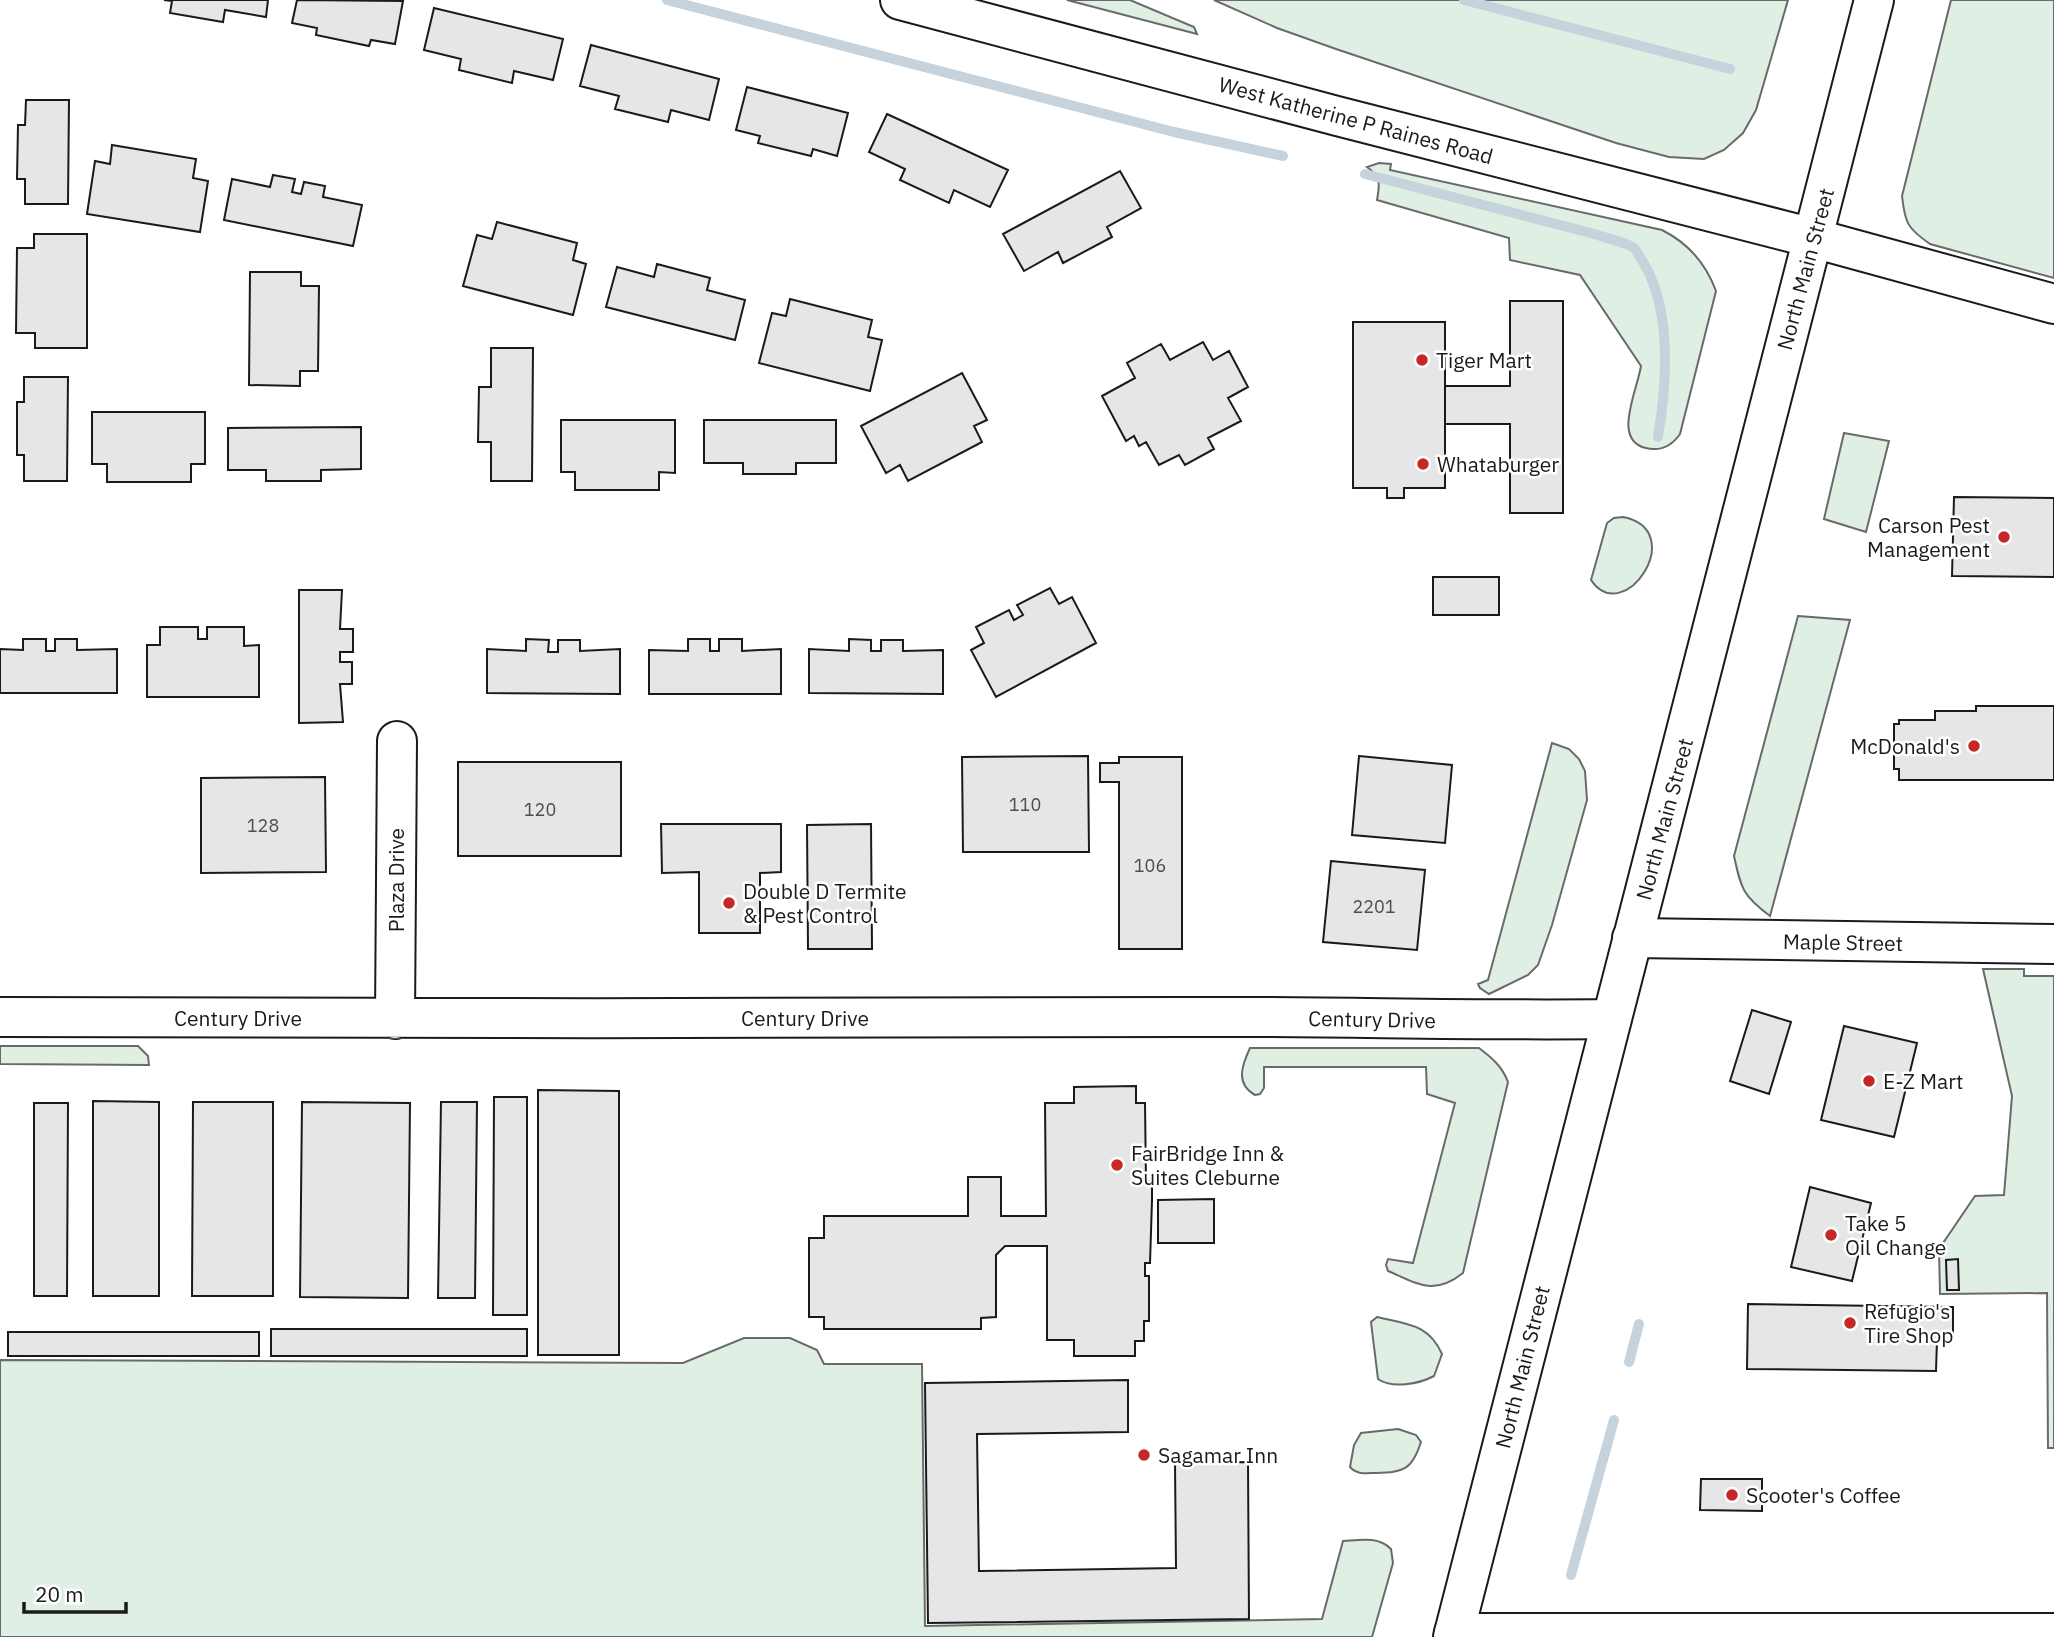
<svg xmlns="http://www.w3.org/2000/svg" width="2054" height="1637" font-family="'IBM Plex Sans',sans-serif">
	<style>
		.green { fill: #e0efe3; stroke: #6a6a6a; stroke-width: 2 }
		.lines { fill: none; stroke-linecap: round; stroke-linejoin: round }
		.stream { stroke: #c6d2dc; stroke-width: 10 }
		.building { fill: #e6e6e6; stroke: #1a1a1a; stroke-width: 2 }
		.minor-casing { stroke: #1a1a1a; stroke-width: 42 }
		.major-casing { stroke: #1a1a1a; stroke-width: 42 }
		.highway-casing { stroke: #1a1a1a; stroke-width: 42 }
		.minor { stroke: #fff; stroke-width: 38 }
		.major { stroke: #fff; stroke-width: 38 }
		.highway { stroke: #fff; stroke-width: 38 }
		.poi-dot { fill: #c62828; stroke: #fff; stroke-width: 2.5 }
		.labels { text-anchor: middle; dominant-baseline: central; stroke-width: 5; stroke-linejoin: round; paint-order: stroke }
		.number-label { font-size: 18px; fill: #4d4d4d }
		.street-label { font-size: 21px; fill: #1a1a1a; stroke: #fff }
		.poi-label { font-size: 21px; fill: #1a1a1a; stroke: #fff; text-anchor: start }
	</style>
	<rect width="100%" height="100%" fill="#fff"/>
	<path class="green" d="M1067,0H1130L1194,27L1197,34Z
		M1214,0H1788L1756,110L1743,133L1724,150L1704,159L1669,157L1616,143L1336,49L1277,28Z
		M1951,0H2054V278L1930,244C1907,228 1905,223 1902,196Z
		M1379,163L1391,164L1390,170L1662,230C1688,243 1706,264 1716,291L1680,434C1673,444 1664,450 1652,449C1609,446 1637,392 1641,366L1580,275L1510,260L1509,238L1377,200C1380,184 1381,177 1367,167Z
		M1844,433L1889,441L1866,532L1824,519Z
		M1623,517C1690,530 1624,629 1591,580L1607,523L1614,518Z
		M1798,616L1850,620L1770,916C1742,895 1741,888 1734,856Z
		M1552,743L1569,749L1579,759L1585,771L1587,800L1552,925L1538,965L1528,975L1489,994L1480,988L1478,984L1488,980Z
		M1983,969H2024V976H2054V1448H2048L2047,1293L1940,1294L1939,1249L1975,1196L2004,1195L2012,1096Z
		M0,1046H138L148,1056L149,1065L0,1064Z
		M1250,1048H1479C1492,1058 1502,1066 1508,1082L1463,1273C1434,1296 1418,1284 1388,1271L1386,1265L1388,1259L1413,1263L1455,1103L1427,1094L1426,1067H1264V1088L1260,1094L1255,1095C1235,1084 1242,1065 1250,1048Z
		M1377,1317C1407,1324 1429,1324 1442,1354L1434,1376C1419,1384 1392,1389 1378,1379L1371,1322Z
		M744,1338H790L817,1350L824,1364H922L925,1626L1322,1619L1343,1541C1360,1540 1378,1536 1391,1549L1393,1563L1372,1637H0V1360L683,1363Z
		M1398,1429L1416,1435L1421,1442C1412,1470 1404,1472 1376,1473C1366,1473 1357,1475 1350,1467L1354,1445L1361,1433Z"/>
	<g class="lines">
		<path class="stream" d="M667,0L1174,132L1283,156
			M1464,0L1730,69
			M1365,174L1598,235C1608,239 1626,242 1634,248C1637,251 1640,258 1643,262C1672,309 1667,384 1658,437
			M1629,1362L1639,1324
			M1571,1575L1614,1420"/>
	</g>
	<path class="building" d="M164,0H268L266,17L225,10L223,22L170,13L172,1Z
		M297,0L403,1L395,44L371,40L369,46L316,35L317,28L292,23Z
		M434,8L563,39L553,80L514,71L512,83L459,70L461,59L424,50Z
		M591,45L719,79L709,120L671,110L668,122L615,109L619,96L580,86Z
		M747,87L848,113L837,156L813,149L811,156L758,143L760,136L736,130Z
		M26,100H69L68,204H25V179H17L18,125H25Z
		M887,114L1008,170L990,207L954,190L949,203L900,180L905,169L869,152Z
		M112,145L196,159L193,178L208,181L200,232L87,214L95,161L110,164Z
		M1120,171L1141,208L1107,227L1112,237L1063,263L1058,252L1024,271L1003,234Z
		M273,175L295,179L292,192L301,194L304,182L325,186L323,197L362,205L353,246L224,220L232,179L270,187Z
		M497,222L577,243L573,260L586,264L573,315L463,286L477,235L492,239Z
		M34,234H87V348H35V333H16L17,248H34Z
		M657,264L710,278L707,290L745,300L735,340L606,307L617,267L654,277Z
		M250,272H301V286H319L318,371H300V386L249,385Z
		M790,299L872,320L868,337L882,340L870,391L759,363L772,313L786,316Z
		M1510,301H1563V513H1510V424H1445V386H1510Z
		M1353,322H1445V488H1404V498H1387V488H1353Z
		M1203,342L1213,360L1229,351L1248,387L1228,398L1241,421L1208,438L1214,449L1185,465L1179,455L1159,465L1146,442L1139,446L1134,436L1126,441L1102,396L1135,378L1127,363L1161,344L1170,360Z
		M491,348H533L532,481H491V442H478L479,387H491Z
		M962,373L987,420L974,426L982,442L908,481L900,465L886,473L861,426Z
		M24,377H68L67,481H24V455H17V402H24Z
		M92,412H205V464H191V482H107V464H92Z
		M561,420H675V473L659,472V490H575V472H561Z
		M704,420H836V463H796V474H743V463H704Z
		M361,427V469L321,470V481H266V470H228V428Z
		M1954,497L2054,498V577L1952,576Z
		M1433,577H1499V615H1433Z
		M1050,588L1059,604L1072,597L1096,643L996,697L971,650L984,643L976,627L1009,610L1014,620L1023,615L1017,605Z
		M299,590H342L340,629H353V652H340V662H352V684H340L343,722L299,723Z
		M160,627H198V639H207V627H244V646L259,645V697H147V645H160Z
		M23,639H46V651H55V639H77V650L117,649V693H0V649L23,650Z
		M526,639L549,640L548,652H558V640H580V651L620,649V694L487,693V649L526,651Z
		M688,639H710V651H719V639H742V651L781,649V694H649V650L688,651Z
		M849,639L871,640V651H881V640H903V651L943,650V694L809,693V649L849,651Z
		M1976,706H2054V780H1899V769H1894V724H1899V720H1935V711H1976Z
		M1088,756L1089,852H963L962,757Z
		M1359,756L1452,765L1445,843L1352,835Z
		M1119,757H1182V949H1119V782H1100V763H1119Z
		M458,762H621V856H458Z
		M325,777L326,872L201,873V778Z
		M661,824H781V872L760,873V933H699V872L662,873Z
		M871,824L872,949H808L807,825Z
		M1331,861L1425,870L1417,950L1323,942Z
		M1752,1010L1791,1022L1769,1094L1730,1081Z
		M1844,1026L1917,1043L1894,1137L1821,1120Z
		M1136,1086V1103H1145L1146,1180H1152V1200L1150,1263H1145V1276H1149V1321H1144V1341H1135V1356H1074V1340H1047V1246H1005L996,1255V1317L981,1318V1329H824V1317H809V1238H824V1216H968V1177H1001V1216H1046L1045,1103H1074V1087Z
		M538,1090L619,1091V1355H538Z
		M494,1097H527V1315H493Z
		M93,1101L159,1102V1296H93Z
		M193,1102H273V1296H192Z
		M302,1102L410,1103L408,1298L300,1297Z
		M441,1102H477L475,1298H438Z
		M34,1103H68L67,1296H34Z
		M1810,1187L1871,1203L1852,1281L1791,1267Z
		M1214,1199V1243H1158V1200Z
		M1958,1259L1959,1290H1947L1946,1260Z
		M1748,1304L1953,1307V1340H1937L1936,1371L1747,1369Z
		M271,1329H527V1356H271Z
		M8,1332H259V1356H8Z
		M1128,1380V1432L977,1434L979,1571L1176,1568L1175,1463L1248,1462L1249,1619L928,1623L925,1383Z
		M1701,1479H1762V1511L1700,1510Z"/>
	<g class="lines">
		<defs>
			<path id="minor" d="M900,0L1337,116L1813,238
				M1632,938L2054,944
				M0,1017C397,1019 793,1018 1190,1017C1330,1016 1470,1021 1611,1019
				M395,1019L397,741
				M1454,1633H2054"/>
			<path id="major" d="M1453,1637L1874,0"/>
			<path id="highway" d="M1813,238L2054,304"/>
		</defs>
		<use href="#minor" class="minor-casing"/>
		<use href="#major" class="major-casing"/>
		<use href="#highway" class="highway-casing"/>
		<use href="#minor" class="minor"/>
		<use href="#major" class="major"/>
		<use href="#highway" class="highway"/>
	</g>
	<g class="poi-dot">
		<circle cx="1422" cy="360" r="7"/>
		<circle cx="1423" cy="464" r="7"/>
		<circle cx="2004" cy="537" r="7"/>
		<circle cx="1974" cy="746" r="7"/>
		<circle cx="729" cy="903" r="7"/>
		<circle cx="1869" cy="1081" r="7"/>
		<circle cx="1117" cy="1165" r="7"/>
		<circle cx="1831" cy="1235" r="7"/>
		<circle cx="1850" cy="1323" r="7"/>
		<circle cx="1144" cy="1455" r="7"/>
		<circle cx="1732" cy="1495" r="7"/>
	</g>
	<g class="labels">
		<g class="number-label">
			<text x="1025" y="804">110</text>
			<text x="540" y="809">120</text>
			<text x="263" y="825">128</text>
			<text x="1150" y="865">106</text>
			<text x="1374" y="906">2201</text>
		</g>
		<g class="street-label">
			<text transform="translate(1356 120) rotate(15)">West Katherine P Raines Road</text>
			<text transform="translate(1805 269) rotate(-75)">North Main Street</text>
			<text transform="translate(1664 819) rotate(-75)">North Main Street</text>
			<text transform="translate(396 880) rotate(-90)">Plaza Drive</text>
			<text transform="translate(1843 942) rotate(1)">Maple Street</text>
			<text x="238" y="1018">Century Drive</text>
			<text x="805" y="1018">Century Drive</text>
			<text transform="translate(1372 1019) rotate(1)">Century Drive</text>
			<text transform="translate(1522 1367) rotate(-76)">North Main Street</text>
		</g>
		<g class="poi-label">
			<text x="1436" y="360">Tiger Mart</text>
			<text x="1437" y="464">Whataburger</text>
			<text x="1990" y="525" text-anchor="end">Carson Pest<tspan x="1990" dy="24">Management</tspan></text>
			<text x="1960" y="746" text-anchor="end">McDonald's</text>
			<text x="743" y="891">Double D Termite<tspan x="743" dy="24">&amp; Pest Control</tspan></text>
			<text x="1883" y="1081">E-Z Mart</text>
			<text x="1131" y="1153">FairBridge Inn &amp;<tspan x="1131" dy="24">Suites Cleburne</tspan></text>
			<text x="1845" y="1223">Take 5<tspan x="1845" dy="24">Oil Change</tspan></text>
			<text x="1864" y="1311">Refugio's<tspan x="1864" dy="24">Tire Shop</tspan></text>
			<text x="1158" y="1455">Sagamar Inn</text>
			<text x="1746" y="1495">Scooter's Coffee</text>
		</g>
	</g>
	<path d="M24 1602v10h102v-10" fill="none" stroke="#1a1a1a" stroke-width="3.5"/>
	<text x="35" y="1602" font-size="21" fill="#1a1a1a" stroke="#ffffff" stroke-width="5" paint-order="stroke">20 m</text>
</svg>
